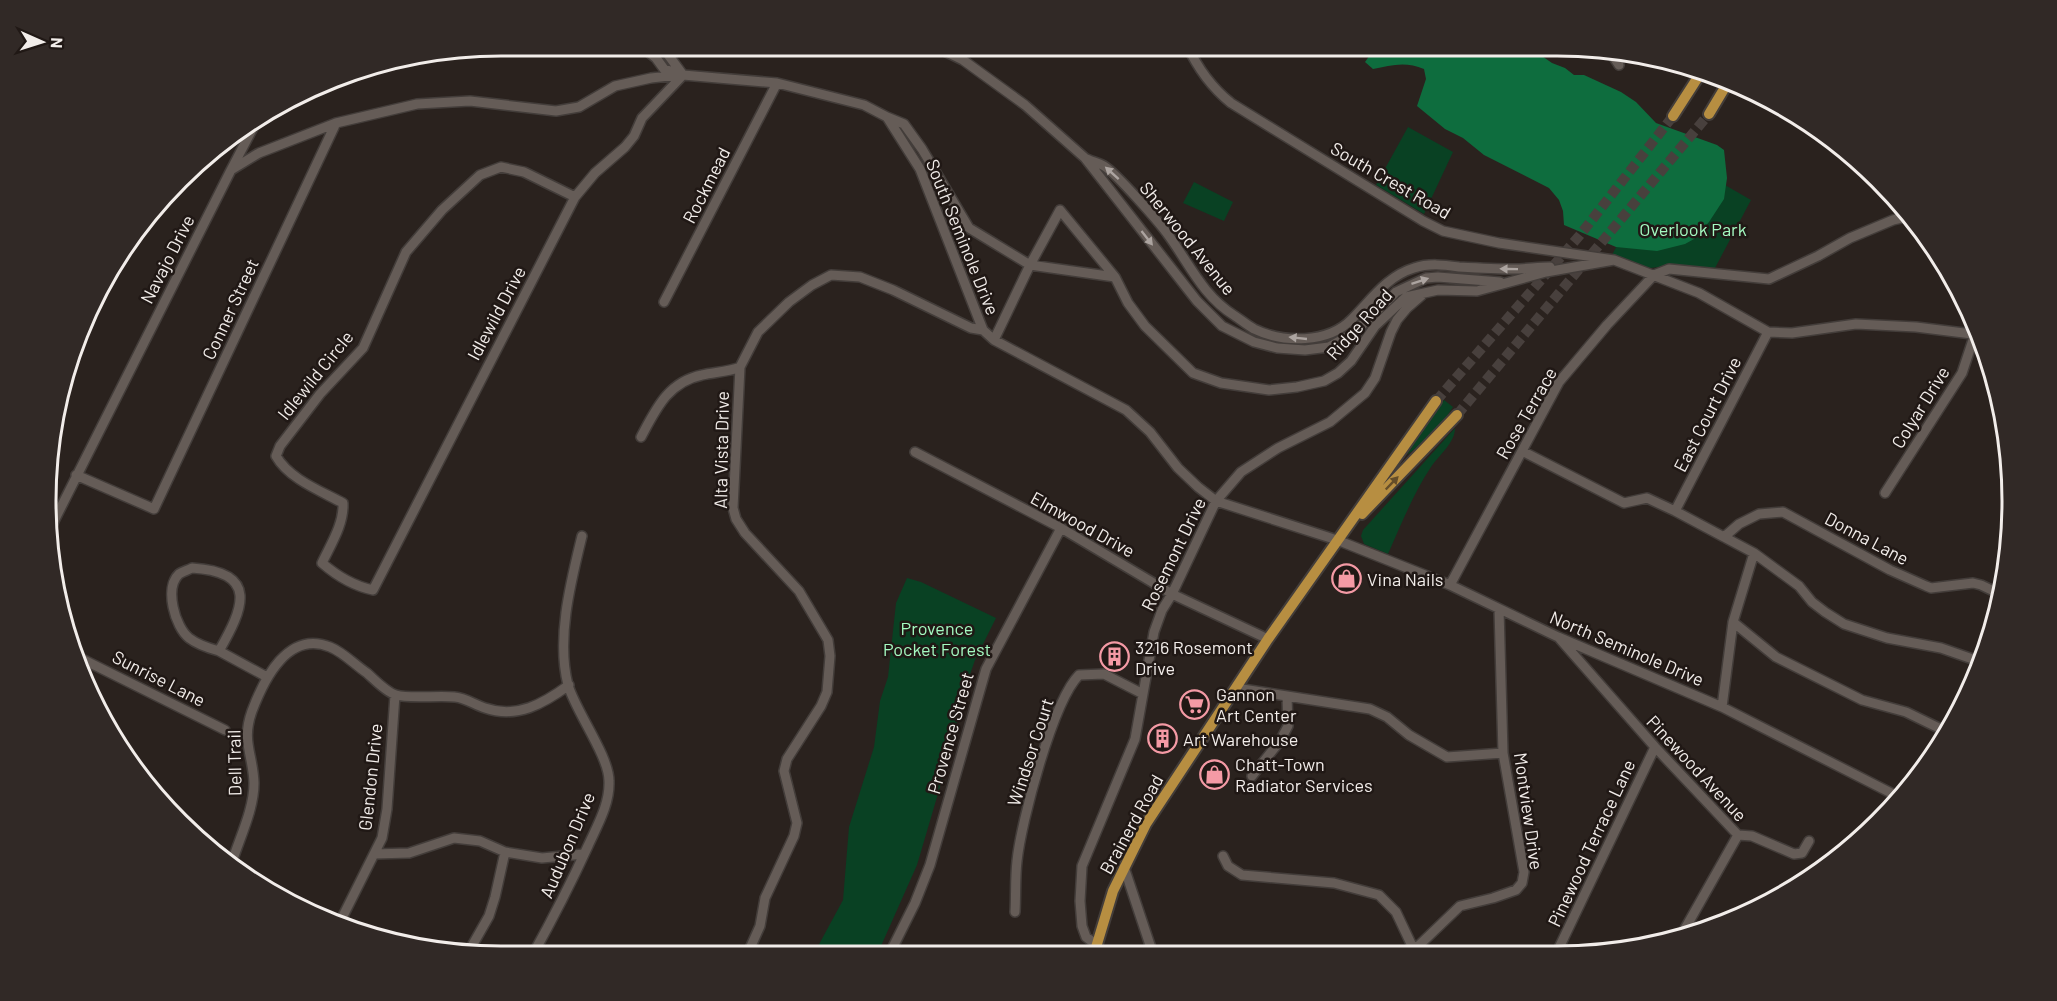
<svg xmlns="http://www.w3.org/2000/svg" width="2057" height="1001" font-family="Barlow,sans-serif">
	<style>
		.green { fill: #094123 }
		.forest { fill: #0e6d3e }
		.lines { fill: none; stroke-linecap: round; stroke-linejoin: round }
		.major-tunnel { stroke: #48403d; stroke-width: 10; stroke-dasharray: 10 5; stroke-linecap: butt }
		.minor-casing { stroke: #433d3a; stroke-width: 12 }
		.major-casing { stroke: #433d3a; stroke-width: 14 }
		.minor { stroke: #655c57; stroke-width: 9 }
		.major { stroke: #b78e41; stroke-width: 10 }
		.oneway { fill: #aca4a0 }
		.oneway2 { fill: #644d29 }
		.labels { text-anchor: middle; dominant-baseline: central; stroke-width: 5; stroke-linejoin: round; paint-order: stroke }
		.street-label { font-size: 18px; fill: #f2edea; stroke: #201815 }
		.park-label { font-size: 18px; fill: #a4fac1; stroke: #201815 }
		.poi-label { font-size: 18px; fill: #f2edea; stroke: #201815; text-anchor: start }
		.rim { fill: none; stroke: #f2edea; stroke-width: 3 }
	</style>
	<rect width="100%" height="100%" fill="#2a221e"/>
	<path class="green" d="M1408,127L1453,152L1424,214L1376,185Z
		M1194,182L1233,202L1224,221L1183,203Z
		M1725,185L1751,200L1715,268L1677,265L1650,268L1612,255L1643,195Z
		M1444,400L1453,407C1441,426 1425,442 1407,455L1431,416Z
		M1455,428C1455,443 1439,455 1431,467C1413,494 1401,525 1388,554L1364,544L1361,536L1363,530Z
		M907,578L921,582L996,618L975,660L965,689L947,763L917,865L877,955H816L817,948L843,900L849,827L874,747L880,701L888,677L896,603Z"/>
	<path class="forest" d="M1377,45H1526L1552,63L1565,68L1574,75H1584L1621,92L1636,102L1656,123L1717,145L1724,150L1727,178L1724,199L1709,222L1694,239L1685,244L1657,251L1616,247L1564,225L1563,211L1559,200L1549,188L1484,155L1463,138L1445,129L1417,106L1426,79L1424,69C1406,61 1391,65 1373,69L1365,62Z"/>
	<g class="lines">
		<path class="major-tunnel" d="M1436,401L1580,235L1673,116
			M1457,415L1709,114"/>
		<defs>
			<path id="minor" d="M640,45L656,58L664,69L683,75L777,83L864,105L887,117L920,169L983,330L994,340L1126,410L1150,432L1178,468L1198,487L1216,501L1337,540L1450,585L1558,637L1722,707L1899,797
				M661,45L683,75
				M932,45L963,60L1025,105L1085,158L1197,301L1222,326L1254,342L1277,348L1305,350L1329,347L1354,333L1396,292L1426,278L1438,277L1500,282
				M1187,45C1198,69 1211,87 1231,103L1423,221L1443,231L1499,243L1614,260L1699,293L1768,332L1792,333L1856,324L1916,327L1980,335
				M1609,50L1619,65
				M887,117L904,124L922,149L969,228L1030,265L1115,277L1128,303L1145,326L1193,373L1221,383L1269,390L1297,387L1324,381L1338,373L1351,361L1375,326L1406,297L1438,290L1477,291L1546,272L1614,260
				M1087,159C1093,162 1099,163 1104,166C1116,173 1160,223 1169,236C1190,265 1203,296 1235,316C1241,320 1247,325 1254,329C1283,343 1328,344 1352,319C1371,300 1387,276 1414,268C1429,263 1444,265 1459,267C1477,268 1496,269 1514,269C1526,269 1538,267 1550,267
				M231,170L256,122
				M575,197L524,172L501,167L480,175L442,210L406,252L363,348L320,394L280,446L276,456C289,479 321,491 343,503C344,524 331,544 322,563C337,576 354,586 373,590L575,197L595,173L625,147L634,136L642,118L683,75
				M664,302L777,83
				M994,340L1030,265L1060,210L1115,277
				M641,437C656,409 668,382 702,375C715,372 728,372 740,367
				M1522,451L1624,503L1647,498L1675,511L1754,553L1799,586L1812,602L1825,612L1844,624L1887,638L1941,648L1981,662
				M915,452L1061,528L1172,594L1268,639
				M76,475L154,509L336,123
				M1885,493L1962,373L1975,334
				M1675,511L1768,332
				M50,529L231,170L259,153L336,123L417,104L470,101L556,111L579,107L615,86L651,78L678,75
				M1724,537L1739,524L1759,514L1783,512L1890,570L1926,586L1931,588L1973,583L1981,585L2002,595
				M192,568C260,572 243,609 219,651C208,648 198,645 189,638C175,627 164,588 179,574C182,572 188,570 192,568Z
				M1450,585L1559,382L1607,325L1654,275L1669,269L1769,279L1818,256L1850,238L1893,220L1910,216
				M1733,622L1776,657L1862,700L1906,712L1945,731
				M1560,639L1655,747L1738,835L1682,934
				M219,651L267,677
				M78,657L225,730
				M1236,688L1370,709L1387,717L1409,735L1447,757L1503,753
				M1722,707L1733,622L1754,553
				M1252,776L1280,741L1288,726L1287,697
				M1738,835L1752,836L1794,854L1802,853L1809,841
				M374,854L409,853L454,838L480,841L505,852L542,858L584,854
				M1223,856L1228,866L1242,875L1334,883L1379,895L1396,912L1414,950
				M231,865C239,839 254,810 254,783C253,754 241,741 252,711C264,679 288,630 330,647C343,652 355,665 367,673C375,680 386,692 396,695C410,699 439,695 455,697C466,698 475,705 485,708C517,719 543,704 569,685
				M1124,867L1153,954
				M1015,912C1016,895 1015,878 1017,861C1021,822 1053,701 1079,675L1104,674L1143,694
				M336,924L343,916L382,838L387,809L395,695
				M1097,945L1086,937L1082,926L1080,901L1082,866L1135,739L1154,632L1162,610L1172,594L1216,501L1241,472L1278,448L1330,422L1365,393L1375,378L1391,332L1397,320L1407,308L1422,295
				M1557,952L1655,747
				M468,953L489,916L495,897L505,852
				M1411,953L1460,906L1493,898L1516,890L1522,883L1524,872L1503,753L1499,609
				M747,955L760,926L765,898L794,836L797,823L784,771L787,759L821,706L827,692L830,656L828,640L799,591L745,533L736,519L733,508L740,367L758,332L789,302L812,285L831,275L860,277L893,290L971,328L983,330
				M889,955L915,903L930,865L986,669L1061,528
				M532,956C552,920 571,883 588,846C597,826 610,804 609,781C609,756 576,712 568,685C556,638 571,581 582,536"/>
			<path id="major" d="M1709,114L1730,79
				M1673,116L1702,71
				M1362,514L1457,415
				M1094,954L1113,891L1146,824L1268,639L1436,401"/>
		</defs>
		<use href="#minor" class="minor-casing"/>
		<use href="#major" class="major-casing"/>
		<use href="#minor" class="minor"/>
		<use href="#major" class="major"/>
	</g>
	<defs><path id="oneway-solid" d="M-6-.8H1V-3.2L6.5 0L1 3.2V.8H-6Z" transform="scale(1.5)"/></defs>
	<g class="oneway">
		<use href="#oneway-solid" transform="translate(1112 173) rotate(-138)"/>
		<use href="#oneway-solid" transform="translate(1147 238) rotate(52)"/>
		<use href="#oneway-solid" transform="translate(1509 269) rotate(-179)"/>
		<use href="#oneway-solid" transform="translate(1420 281) rotate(-18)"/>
		<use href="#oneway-solid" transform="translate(1298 338) rotate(-174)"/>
	</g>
	<use class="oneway2" href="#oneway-solid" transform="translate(1392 483) rotate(-46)"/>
	<defs>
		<symbol id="shop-ring" viewBox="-11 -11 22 22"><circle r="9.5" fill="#201815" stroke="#f49aa5" stroke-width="1.5"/><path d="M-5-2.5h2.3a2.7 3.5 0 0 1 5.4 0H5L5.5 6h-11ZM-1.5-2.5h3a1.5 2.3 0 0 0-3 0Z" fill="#f49aa5"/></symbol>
		<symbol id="building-ring" viewBox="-11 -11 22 22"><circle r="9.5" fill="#201815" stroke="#f49aa5" stroke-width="1.5"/><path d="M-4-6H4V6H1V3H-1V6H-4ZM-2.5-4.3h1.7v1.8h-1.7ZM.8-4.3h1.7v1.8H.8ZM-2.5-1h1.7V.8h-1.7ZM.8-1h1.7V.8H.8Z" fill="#f49aa5"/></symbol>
		<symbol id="supermarket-ring" viewBox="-11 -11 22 22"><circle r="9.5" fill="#201815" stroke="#f49aa5" stroke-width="1.5"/><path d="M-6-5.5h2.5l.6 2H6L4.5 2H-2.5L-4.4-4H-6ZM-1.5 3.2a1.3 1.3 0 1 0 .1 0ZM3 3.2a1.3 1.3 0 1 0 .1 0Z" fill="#f49aa5"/></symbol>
	</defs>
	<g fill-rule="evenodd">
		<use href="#shop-ring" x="1330" y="562" width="33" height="33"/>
		<use href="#building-ring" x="1098" y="640" width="33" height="33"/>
		<use href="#supermarket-ring" x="1178" y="688" width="33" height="33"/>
		<use href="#building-ring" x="1146" y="722" width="33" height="33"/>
		<use href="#shop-ring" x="1198" y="758" width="33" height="33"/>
	</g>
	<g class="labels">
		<g class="street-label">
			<text transform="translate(1391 180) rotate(30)">South Crest Road</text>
			<text transform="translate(706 185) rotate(-63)">Rockmead</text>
			<text transform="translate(963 237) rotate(68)">South Seminole Drive</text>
			<text transform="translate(1188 238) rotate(51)">Sherwood Avenue</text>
			<text transform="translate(167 259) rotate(-63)">Navajo Drive</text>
			<text transform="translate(230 309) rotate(-65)">Conner Street</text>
			<text transform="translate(496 313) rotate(-62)">Idlewild Drive</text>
			<text transform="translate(1359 324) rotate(-48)">Ridge Road</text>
			<text transform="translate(315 375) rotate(-51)">Idlewild Circle</text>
			<text transform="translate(1920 407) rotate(-58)">Colyar Drive</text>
			<text transform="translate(1526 413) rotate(-60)">Rose Terrace</text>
			<text transform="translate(1707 414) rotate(-63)">East Court Drive</text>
			<text transform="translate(721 450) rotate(-89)">Alta Vista Drive</text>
			<text transform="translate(1083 524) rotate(29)">Elmwood Drive</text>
			<text transform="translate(1867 538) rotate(28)">Donna Lane</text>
			<text transform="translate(1173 554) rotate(-64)">Rosemont Drive</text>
			<text transform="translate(1627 648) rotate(23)">North Seminole Drive</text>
			<text transform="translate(159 678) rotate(27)">Sunrise Lane</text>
			<text transform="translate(950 733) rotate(-74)">Provence Street</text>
			<text transform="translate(1030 752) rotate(-72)">Windsor Court</text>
			<text transform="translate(234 763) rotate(-91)">Dell Trail</text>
			<text transform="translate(1697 768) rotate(47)">Pinewood Avenue</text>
			<text transform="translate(370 777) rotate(-84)">Glendon Drive</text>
			<text transform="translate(1529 811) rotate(82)">Montview Drive</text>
			<text transform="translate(1131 824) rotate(-61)">Brainerd Road</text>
			<text transform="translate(1591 843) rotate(-65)">Pinewood Terrace Lane</text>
			<text transform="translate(567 845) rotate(-67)">Audubon Drive</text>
		</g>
		<g class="park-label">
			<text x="1693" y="229">Overlook Park</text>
			<text x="937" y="628">Provence<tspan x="937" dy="21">Pocket Forest</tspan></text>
		</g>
		<g class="poi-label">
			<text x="1367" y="579">Vina Nails</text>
			<text x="1135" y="647">3216 Rosemont<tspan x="1135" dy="21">Drive</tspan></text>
			<text x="1216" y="694">Gannon<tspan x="1216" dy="21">Art Center</tspan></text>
			<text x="1183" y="739">Art Warehouse</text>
			<text x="1235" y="764">Chatt-Town<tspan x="1235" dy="21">Radiator Services</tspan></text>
		</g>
	</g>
	<path d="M0 0H2057V1001H0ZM501 56H1557A445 445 0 0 1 2002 501V501A445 445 0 0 1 1557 946H501A445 445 0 0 1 56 501V501A445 445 0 0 1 501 56Z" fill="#312926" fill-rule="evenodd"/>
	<path class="rim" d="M501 56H1557A445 445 0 0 1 2002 501V501A445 445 0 0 1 1557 946H501A445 445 0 0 1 56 501V501A445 445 0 0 1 501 56Z"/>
	<g transform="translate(42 42) rotate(93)" stroke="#201815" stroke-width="4.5" paint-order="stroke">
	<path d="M0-4.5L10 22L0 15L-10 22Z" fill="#f2edea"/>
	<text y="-9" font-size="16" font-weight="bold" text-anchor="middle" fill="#f2edea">N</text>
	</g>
</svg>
